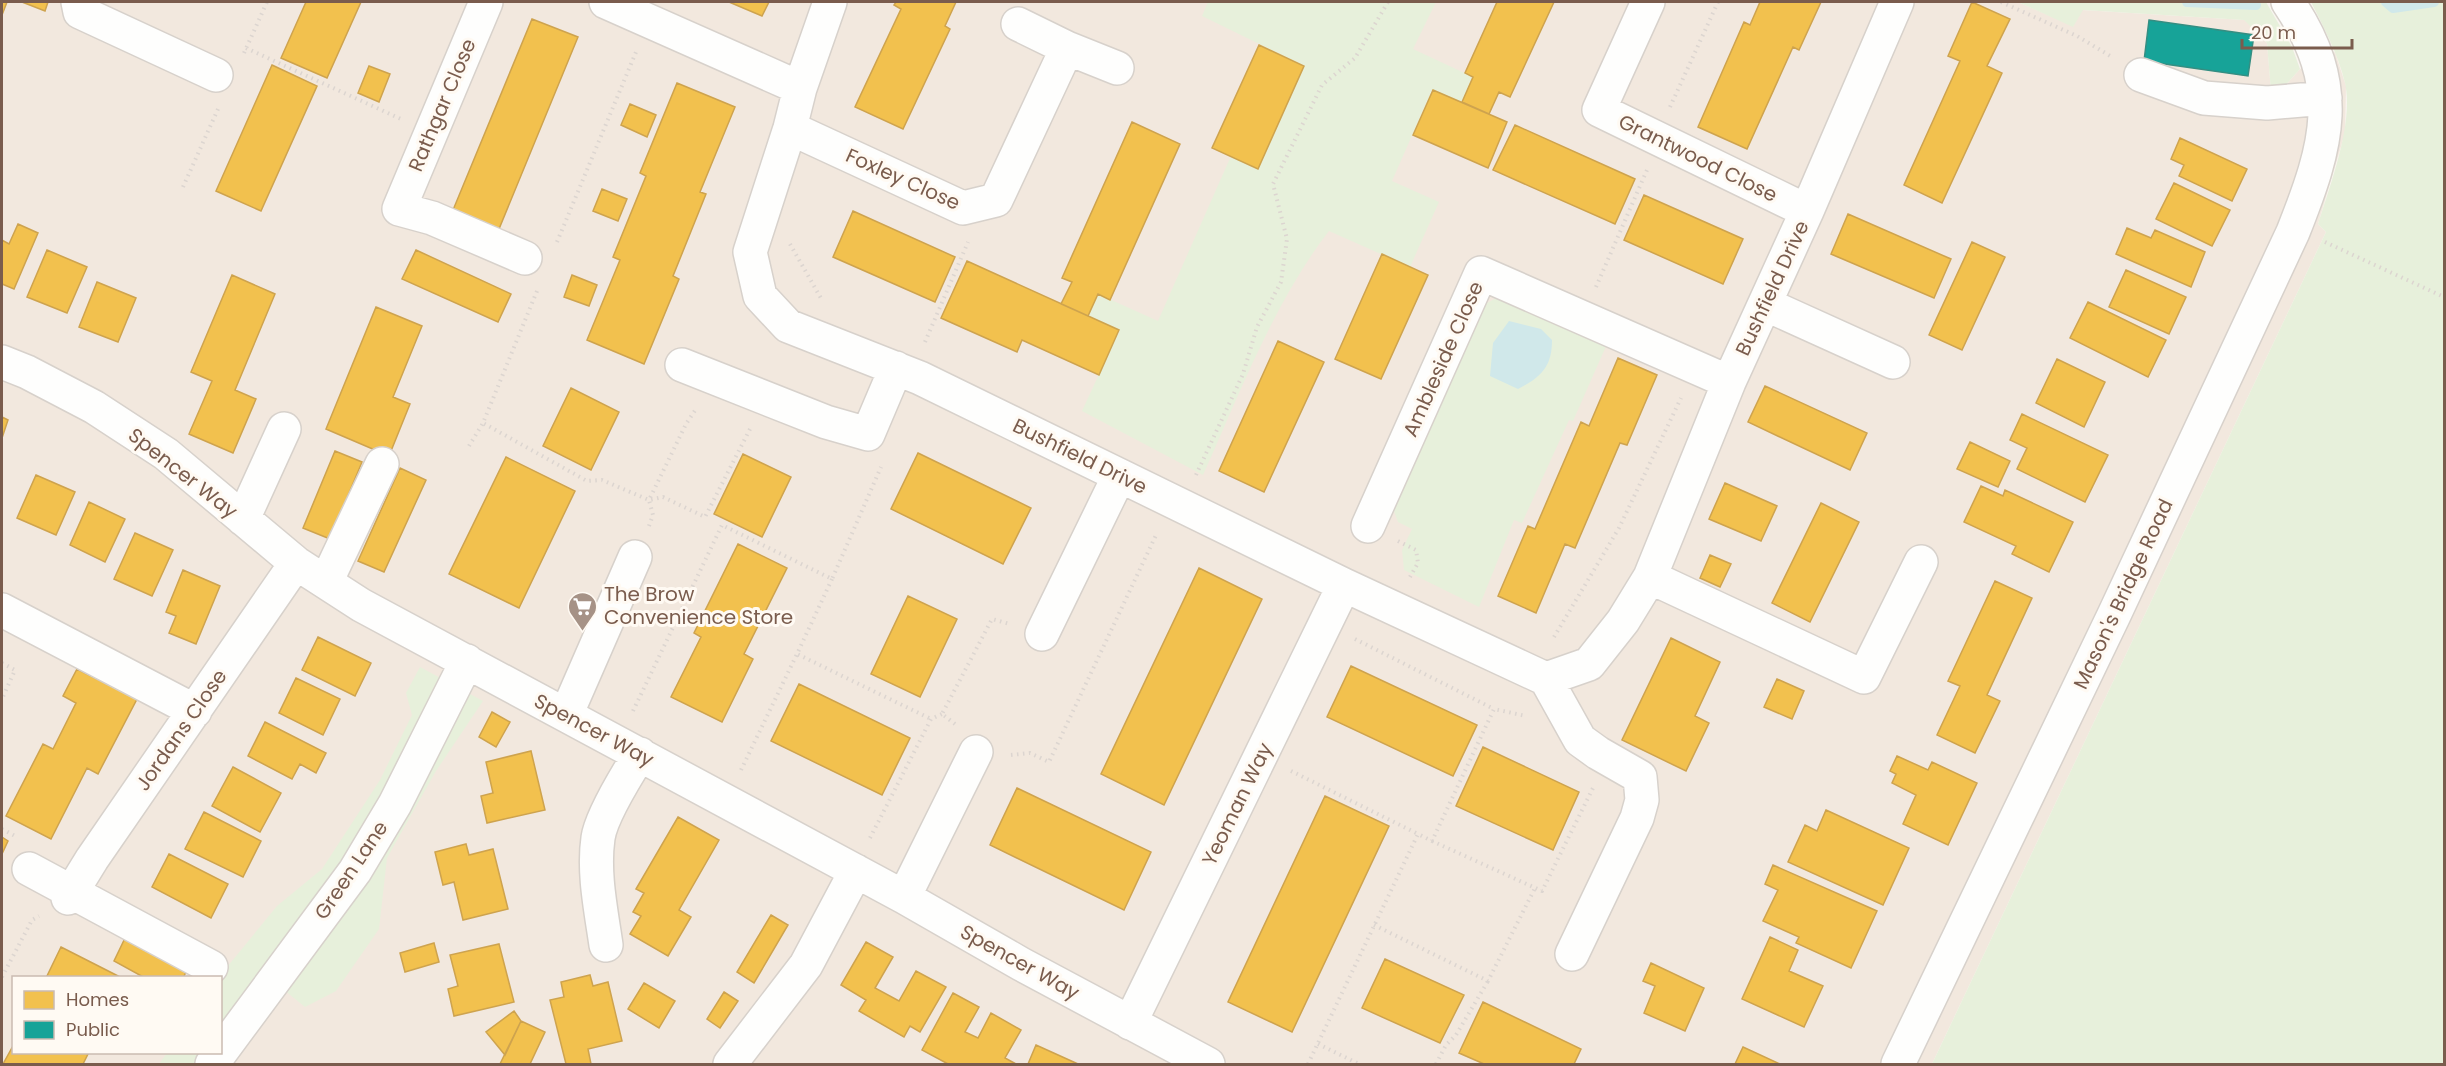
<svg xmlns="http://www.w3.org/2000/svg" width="2446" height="1066" font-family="Poppins,sans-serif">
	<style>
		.residential { fill: #f2e8de; fill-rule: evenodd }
		.green { fill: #e7f0db }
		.water { fill: #d0e8ea }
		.homes { fill: #f2c14e; stroke: #cea34e; stroke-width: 1.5 }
		.public { fill: #17a398; stroke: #358e82; stroke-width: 1.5 }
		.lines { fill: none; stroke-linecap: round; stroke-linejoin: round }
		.stream { stroke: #d0e8ea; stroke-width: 10 }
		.minor-casing { stroke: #d7d1cb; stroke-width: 36 }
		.path { stroke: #dcd5d0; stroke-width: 4; stroke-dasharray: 1.5 4.5; stroke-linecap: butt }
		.minor { stroke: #fefefd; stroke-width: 33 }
		.labels { text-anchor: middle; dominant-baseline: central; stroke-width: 6; stroke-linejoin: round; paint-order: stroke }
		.street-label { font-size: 20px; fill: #7a5c4d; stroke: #fffaf3 }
		.poi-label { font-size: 20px; fill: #7a5c4d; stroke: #fffaf3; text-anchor: start }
	</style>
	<rect width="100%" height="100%" fill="#f9f5f0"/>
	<path class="residential" d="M2,2H2018L2073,26L2082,10L2245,20L2267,43L2271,91L2283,88L2300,69L2335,52L2346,86L2345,133L2318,224L2326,232L1932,1064H2ZM14,978H220V1052H14Z"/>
	<path class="green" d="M1208,2H1436L1413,49L1473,77L1462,102L1432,90L1392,181L1439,202L1410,267L1329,231C1275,300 1239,395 1203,475L1082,411L1119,331L1088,316L1098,294L1158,321L1231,156L1258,168L1304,66L1202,16Z
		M2018,2H2266L2292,47L2300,69L2283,88L2271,92L2267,43L2244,20L2083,10L2073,27Z
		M2311,2H2444V1064H1932L2326,232L2318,224C2330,185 2354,123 2345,83C2338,54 2324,28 2311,2Z
		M1500,296L1607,344L1573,421L1569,420L1522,523L1514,520L1479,607L1404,570L1402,550L1412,529L1398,522L1391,503L1487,303Z
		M420,667L483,701L436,771L387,858L379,929L336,991L305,1007L263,973L221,1033L220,978H218L277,906L322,869L380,780L412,715L406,693Z
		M167,1053H207L198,1064H159Z"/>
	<path class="water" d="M1509,321L1541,329L1552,340C1552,367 1541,377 1518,389L1490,376L1493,343Z"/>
	<path class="homes" d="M2,2H7L2,15Z
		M22,2H48L45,11Z
		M306,2H361L327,78L281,58Z
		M729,2H769L762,16Z
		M896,2H956L945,26L950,29L903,129L855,107L901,9L894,5Z
		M1497,2H1554L1510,97L1499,92L1489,114L1462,102L1473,77L1465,73Z
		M1760,2H1821L1799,50L1793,47L1747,149L1698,127L1744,22L1750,25Z
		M1972,2L2010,19L1987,66L2002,73L1942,203L1904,185L1960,61L1948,56Z
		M532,19L578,37L499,229L453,210Z
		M1259,45L1304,66L1258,169L1212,148Z
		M272,65L317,86L261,211L216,191Z
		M369,66L390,74L379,102L358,93Z
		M677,83L735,107L700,192L706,194L673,276L679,279L644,364L587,340L620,260L613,257L646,176L640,173Z
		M1433,90L1507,122L1488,168L1413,135Z
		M630,104L656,115L647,137L621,125Z
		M1132,122L1180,144L1110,300L1098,294L1088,316L1061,304L1072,282L1062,278Z
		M1515,125L1635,179L1615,224L1493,170Z
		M2180,138L2247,169L2232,201L2179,176L2184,165L2171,159Z
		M2174,183L2230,210L2212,246L2156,219Z
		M602,189L627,199L618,221L593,211Z
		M1644,195L1743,239L1723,284L1624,240Z
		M853,211L955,257L935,302L833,257Z
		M1848,214L1951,259L1934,298L1831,254Z
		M18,224L38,233L14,289L2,284V240L9,244Z
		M2127,228L2151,238L2155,230L2205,252L2191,287L2116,254Z
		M1972,242L2005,257L1962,350L1929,335Z
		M47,250L87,267L67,313L27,297Z
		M416,250L511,294L498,322L402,279Z
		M1382,254L1428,275L1381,379L1335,359Z
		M967,261L1119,330L1099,375L1022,340L1017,352L941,318Z
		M2126,270L2186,297L2169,334L2109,307Z
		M232,275L275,294L235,390L256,399L233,453L189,434L212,381L191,372Z
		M572,275L597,285L589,306L564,297Z
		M97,282L136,298L118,342L79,327Z
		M2088,302L2166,340L2148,377L2070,338Z
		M376,307L422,326L393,397L410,404L389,456L326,429Z
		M1278,341L1324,362L1264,492L1219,471Z
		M1618,358L1657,375L1627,445L1620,443L1575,548L1565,544L1536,613L1498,596L1528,526L1535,529L1581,422L1589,426Z
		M2057,359L2105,382L2084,427L2036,403Z
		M1765,386L1867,433L1850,470L1748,422Z
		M571,388L619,412L591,470L543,446Z
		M2022,414L2108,455L2085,502L2017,469L2027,448L2010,440Z
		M2,417L8,420L2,438Z
		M1970,442L2010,461L1998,487L1957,469Z
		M335,451L362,462L330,539L303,528Z
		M918,453L1031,508L1003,564L891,509Z
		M743,454L791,477L762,537L714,514Z
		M506,457L575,491L519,608L449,574Z
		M400,468L426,480L384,572L358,561Z
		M36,475L75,492L56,535L17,518Z
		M1725,483L1777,506L1761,541L1709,519Z
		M1981,486L2003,496L2005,490L2073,522L2049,572L2012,554L2016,546L1964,522Z
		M89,502L125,519L105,562L70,545Z
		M1821,503L1859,522L1810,622L1772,603Z
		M135,533L173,550L152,596L114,579Z
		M738,544L787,568L744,654L753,659L722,722L671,697L701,637L694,633Z
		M1710,555L1731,564L1720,587L1700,578Z
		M1199,568L1262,599L1164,805L1101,774Z
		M183,570L220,586L196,644L169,633L176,616L166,612Z
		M1995,581L2032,598L1987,695L2000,701L1975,753L1937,735L1960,686L1948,681Z
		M908,596L957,619L920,697L871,674Z
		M318,637L371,663L355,696L302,670Z
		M1671,638L1720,662L1695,716L1709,723L1686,771L1622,740Z
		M1351,666L1477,725L1453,776L1327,717Z
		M77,669L137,699L98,774L87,768L51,839L6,816L43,744L53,749L76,703L63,696Z
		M296,678L340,699L323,735L279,713Z
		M1777,679L1804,691L1792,719L1764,707Z
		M799,684L910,738L882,795L771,741Z
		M492,712L510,722L496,747L479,737Z
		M265,722L326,753L316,773L300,764L292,779L248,756Z
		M1483,747L1579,792L1553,850L1456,806Z
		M531,751L545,810L487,823L481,796L493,793L486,762Z
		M1897,756L1928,770L1932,762L1977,783L1948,845L1903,824L1916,795L1892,783L1896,774L1890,771Z
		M233,767L281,793L260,832L212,806Z
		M1017,788L1151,852L1124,910L990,845Z
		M1325,796L1389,826L1292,1032L1228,1002Z
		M1826,810L1909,848L1883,905L1788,862L1805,825L1817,831Z
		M204,812L261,841L243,877L185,849Z
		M678,817L719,840L679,910L691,917L668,956L630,934L641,916L633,912L644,893L636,889Z
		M2,837L8,841L2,854Z
		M466,844L469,855L493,849L508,909L463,920L454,882L443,885L435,852Z
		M169,854L228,884L211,918L152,887Z
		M1773,865L1877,911L1851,968L1796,943L1799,937L1763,921L1778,890L1765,884Z
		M771,915L788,925L754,983L737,972Z
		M127,934L189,966L183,978H145L114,961Z
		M1770,937L1798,950L1789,971L1823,986L1804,1027L1742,999Z
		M866,942L893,957L875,988L899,1001L916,971L946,987L920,1032L910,1026L904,1037L859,1011L866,1000L841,985Z
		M434,943L439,962L405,972L400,953Z
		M499,944L514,1002L454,1016L448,989L458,986L450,955Z
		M61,947L122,978H46Z
		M1385,959L1464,995L1440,1043L1362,1008Z
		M1651,963L1704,988L1685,1031L1644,1013L1655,986L1643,981Z
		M590,975L593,986L608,982L622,1041L588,1049L591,1064H566L550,1000L564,997L561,982Z
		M644,983L675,1001L659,1028L628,1009Z
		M724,992L738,1001L720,1028L707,1019Z
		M953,993L979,1007L965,1032L978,1038L991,1013L1021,1030L1005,1058L1016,1064H948L922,1050Z
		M1483,1002L1581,1049L1574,1064H1484L1459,1053Z
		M514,1011L521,1021L505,1055L486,1032Z
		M521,1021L545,1032L530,1064H500Z
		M14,1044V1052H89L83,1064H3Z
		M1036,1045L1078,1064H1028Z
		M1743,1047L1780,1064H1735Z"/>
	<path class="public" d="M2149,20L2254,35L2248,76L2144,61Z"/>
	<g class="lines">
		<path class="stream" d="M2187,2L2256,5L2254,2
			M2386,2L2393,8L2434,2"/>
		<defs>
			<path id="minor" d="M78,2L80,12L216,75
				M486,2L399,209L432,218L525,258
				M606,2L800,88
				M830,2L800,88L790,128L750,252L760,296L788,326L920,378L1344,585L1546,679L1589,664L1623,621L1650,577L1729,382L1807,211L1897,2
				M1648,2L1599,110L1807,211
				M1018,24L1067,48L1117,68
				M2141,75L2204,98L2267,103L2325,98
				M790,128L963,208L996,200L1067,48
				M1765,304L1893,362
				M2,362L27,372L94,407L166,454L296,563L361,605L904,897L1021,964L1208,1064
				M682,365L826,422L868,434L896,368
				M243,519L284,429
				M1368,526L1481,273L1729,382
				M1650,577L1864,677L1921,562
				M326,582L382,464
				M2,610L195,711
				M1042,634L1119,476
				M1546,679L1580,740L1598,753L1640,777L1642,800L1637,818L1572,954
				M566,715L635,557
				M29,869L211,967
				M904,897L976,752
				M68,898L92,859L296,563
				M606,945C601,910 593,873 598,838C601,817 628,773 640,754
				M1130,1023L1344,585
				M212,1064L355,871L395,804L467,661
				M730,1064L806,965L856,871
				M1898,1064L2114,615L2293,232C2328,144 2345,86 2288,2"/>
		</defs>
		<use href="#minor" class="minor-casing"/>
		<path class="path" d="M2001,2L2077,36L2112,57
			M246,48L401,119
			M244,53L267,2
			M1670,107L1718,2
			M183,187L218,109
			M557,242L636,52
			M2325,242L2444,297
			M790,244L822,300
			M1596,287L1647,170
			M537,291L483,423L587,481L602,480L649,500L663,497L705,517L750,429
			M925,342L968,242
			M469,446L483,423
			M1196,475L1243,374L1257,327L1281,282L1287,239L1273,184L1322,85L1355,58L1388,2
			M649,526L653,515L649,500L686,424L696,409
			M1398,541L1416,550L1418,563L1410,577
			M832,579L797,654L931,719
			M1554,637L1619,528L1681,398
			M1355,639L1494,709
			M2,663L15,670L2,699
			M633,711L722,525L832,579L881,467
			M955,724L942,714L992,619L1010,624
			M1011,755L1030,753L1049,762L1157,533
			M741,770L797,654
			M1291,771L1418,834
			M2,829L17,837
			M870,838L931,719L942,714
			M1432,841L1542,891L1593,788
			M1374,925L1488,981L1535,888
			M2,977L32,920L39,916
			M1318,1044L1359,1064
			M1308,1064L1418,834L1432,841L1494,709L1526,716
			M1436,1064L1446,1045L1456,1035L1488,981"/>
		<use href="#minor" class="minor"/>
	</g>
	<defs>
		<symbol id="supermarket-pin" viewBox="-11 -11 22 30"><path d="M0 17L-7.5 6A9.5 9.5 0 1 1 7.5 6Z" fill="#a69286" stroke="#fffaf3"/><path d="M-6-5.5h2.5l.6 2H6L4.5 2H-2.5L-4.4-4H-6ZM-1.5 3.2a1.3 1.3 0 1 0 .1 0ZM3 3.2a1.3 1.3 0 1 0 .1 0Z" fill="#fff"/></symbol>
	</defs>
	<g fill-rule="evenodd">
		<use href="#supermarket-pin" x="566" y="590" width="33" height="45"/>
	</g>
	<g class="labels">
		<g class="street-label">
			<text transform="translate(442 105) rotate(-67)">Rathgar Close</text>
			<text transform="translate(1698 158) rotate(26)">Grantwood Close</text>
			<text transform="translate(903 179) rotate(24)">Foxley Close</text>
			<text transform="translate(1772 288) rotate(-65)">Bushfield Drive</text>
			<text transform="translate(1443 359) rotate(-66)">Ambleside Close</text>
			<text transform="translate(1080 456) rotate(26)">Bushfield Drive</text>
			<text transform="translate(183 473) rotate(38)">Spencer Way</text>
			<text transform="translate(2123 594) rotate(-65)">Mason's Bridge Road</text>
			<text transform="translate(181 730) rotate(-55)">Jordans Close</text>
			<text transform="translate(594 730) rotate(28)">Spencer Way</text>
			<text transform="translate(1237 804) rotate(-64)">Yeoman Way</text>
			<text transform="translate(351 870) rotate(-56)">Green Lane</text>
			<text transform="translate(1020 962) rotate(29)">Spencer Way</text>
		</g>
		<g class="poi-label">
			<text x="604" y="594">The Brow<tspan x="604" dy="23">Convenience Store</tspan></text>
		</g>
	</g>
	<rect width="2446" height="1066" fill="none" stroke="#7a5c4d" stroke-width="6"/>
	<rect x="12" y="976" width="210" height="78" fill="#fffaf3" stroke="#cabbb1" stroke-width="1.5"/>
	<rect x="24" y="991" width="30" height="18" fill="#f2c14e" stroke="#cabbb1" stroke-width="1.5"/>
	<text x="66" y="1006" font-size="18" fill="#7a5c4d">Homes</text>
	<rect x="24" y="1021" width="30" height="18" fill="#17a398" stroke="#cabbb1" stroke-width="1.5"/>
	<text x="66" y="1036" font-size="18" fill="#7a5c4d">Public</text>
	<path d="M2242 39v9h110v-9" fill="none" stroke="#7a5c4d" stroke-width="3"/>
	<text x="2251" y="39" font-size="18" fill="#7a5c4d" stroke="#fffaf3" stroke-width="4.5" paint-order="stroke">20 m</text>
</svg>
